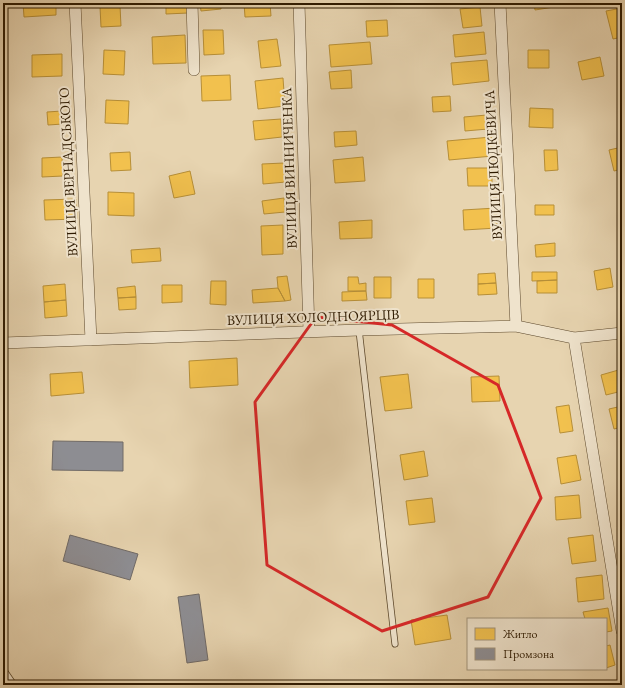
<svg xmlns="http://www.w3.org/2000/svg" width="625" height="688" font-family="'EB Garamond',serif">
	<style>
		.homes { fill: #f2c14e; stroke: #b78f37 }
		.industry { fill: #8d8d92; stroke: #706a66 }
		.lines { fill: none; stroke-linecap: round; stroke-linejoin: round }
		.lane-casing { stroke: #5c482c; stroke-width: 7 }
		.street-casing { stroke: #5c482c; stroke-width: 12 }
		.lane { stroke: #efe3cc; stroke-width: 5.5 }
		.street { stroke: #efe3cc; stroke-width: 11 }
		.marked { fill: none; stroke: #d62828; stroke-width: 3; stroke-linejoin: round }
		.labels { text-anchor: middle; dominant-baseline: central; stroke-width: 4; stroke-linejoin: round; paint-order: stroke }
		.street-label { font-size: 14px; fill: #2e1a00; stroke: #efe3cc }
	</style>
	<rect width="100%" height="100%" fill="#e7d4b0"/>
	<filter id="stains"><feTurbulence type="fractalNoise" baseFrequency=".005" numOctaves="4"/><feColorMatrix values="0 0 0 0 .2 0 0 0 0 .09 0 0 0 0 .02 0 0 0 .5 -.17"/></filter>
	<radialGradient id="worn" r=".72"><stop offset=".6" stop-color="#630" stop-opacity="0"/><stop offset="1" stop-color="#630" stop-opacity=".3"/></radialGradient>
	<path class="homes" d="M23,3H56V15L24,17Z
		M166,3H188V13L166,14Z
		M200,3H221V9L201,11Z
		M244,3H270L271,16L245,17Z
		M329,3H346V4L329,6Z
		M534,3H554V7L535,10Z
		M120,6L121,26L101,27L100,7Z
		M480,7L482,26L463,28L460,9Z
		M622,8V37L613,39L606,11Z
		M387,20L388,36L367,37L366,21Z
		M203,30H223L224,54L204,55Z
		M484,32L486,54L455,57L453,35Z
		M185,35L186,63L153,64L152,37Z
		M277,39L281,66L261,68L258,41Z
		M370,42L372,64L331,67L329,45Z
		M104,50L125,51L124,75L103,74Z
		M528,50H549V68H528Z
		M62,54V76L32,77V55Z
		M600,57L604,76L582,80L578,62Z
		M487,60L489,81L453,85L451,63Z
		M351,70L352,88L331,89L329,72Z
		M230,75L231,100L202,101L201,76Z
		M283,78L285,106L258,109L255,81Z
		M450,96L451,111L433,112L432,97Z
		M106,100L129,101L128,124L105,123Z
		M530,108L553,109V128L529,127Z
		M62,111L63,124L48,125L47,112Z
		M487,115L488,129L465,131L464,117Z
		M281,119L282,137L255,140L253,121Z
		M356,131L357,145L335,147L334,132Z
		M491,137L493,156L449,160L447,141Z
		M622,147V169L614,171L609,150Z
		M544,150H557L558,170L545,171Z
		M130,152L131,170L111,171L110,153Z
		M62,157L63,176L42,177V158Z
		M363,157L365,181L335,183L333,160Z
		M284,163L286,182L263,184L262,164Z
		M467,168H492V186H468Z
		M190,171L195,194L174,198L169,176Z
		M108,192L134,193V216L108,215Z
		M284,198L285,212L264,214L262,201Z
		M76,199L77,219L45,220L44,200Z
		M535,205H554V215H535Z
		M496,208L497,228L464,230L463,210Z
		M372,220V238L340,239L339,222Z
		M283,225V254L262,255L261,226Z
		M555,243V256L536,257L535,245Z
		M160,248L161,261L132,263L131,250Z
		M610,268L613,287L597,290L594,271Z
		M532,272H557V280L532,281Z
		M495,273L496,283L478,284V274Z
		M287,276L291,300L285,301L278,288L277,277Z
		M348,277H358L359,284L366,283V291H348Z
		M374,277H391V298H374Z
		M418,279H434V298H418Z
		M557,280V293H537V281Z
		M211,281H226V305L210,304Z
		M496,283L497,294L478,295V284Z
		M65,284L66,300L44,302L43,286Z
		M162,285H182V302L162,303Z
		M135,286L136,297L118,298L117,288Z
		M278,288L285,301L253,303L252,290Z
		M366,291L367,300L342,301V292Z
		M136,297V309L119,310L118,298Z
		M66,300L67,316L45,318L44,302Z
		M237,358L238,385L190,388L189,361Z
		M622,369V391L606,395L601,375Z
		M82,372L84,393L51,396L50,374Z
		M408,374L412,408L385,411L380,377Z
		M499,376L500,401L472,402L471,377Z
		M569,405L573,431L560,433L556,407Z
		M622,406V427L614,429L609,409Z
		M424,451L428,476L404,480L400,455Z
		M576,455L581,480L561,484L557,458Z
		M579,495L581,518L556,520L555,497Z
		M432,498L435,522L409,525L406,501Z
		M593,535L596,561L572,564L568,538Z
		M602,575L604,599L578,602L576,578Z
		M608,608L612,631L606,632V619H585L583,612Z
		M447,615L451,639L415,645L411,620Z
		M610,645L615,665L606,668V646Z"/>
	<path class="industry" d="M53,441L123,442V471L52,470Z
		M70,535L138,554L130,580L63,561Z
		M199,594L208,660L187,663L178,597Z"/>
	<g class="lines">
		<defs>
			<path id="lane" d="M359,330L395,644
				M3,669L14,685"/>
			<path id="street" d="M75,3L91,340
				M192,3L194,70
				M299,3L309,332
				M500,3L516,326
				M574,338L622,631
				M3,343L359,330L516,326L574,338L622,333"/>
		</defs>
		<use href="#lane" class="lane-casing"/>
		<use href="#street" class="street-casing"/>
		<use href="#lane" class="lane"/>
		<use href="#street" class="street"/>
	</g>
	<path class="marked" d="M316,317L392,325L498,385L541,498L488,597L382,631L267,565L255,402Z"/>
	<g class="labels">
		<g class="street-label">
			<text transform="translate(493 165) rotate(-93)">ВУЛИЦЯ ЛЮДКЕВИЧА</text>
			<text transform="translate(289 168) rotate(-92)">ВУЛИЦЯ ВИННИЧЕНКА</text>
			<text transform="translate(68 172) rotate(-93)">ВУЛИЦЯ ВЕРНАДСЬКОГО</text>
			<text transform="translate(313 317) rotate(-2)">ВУЛИЦЯ ХОЛОДНОЯРЦІВ</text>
		</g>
	</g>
	<rect width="625" height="688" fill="none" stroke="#e7d4b0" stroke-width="16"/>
	<rect x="4" y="4" width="617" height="680" fill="none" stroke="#2e1a00" stroke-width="2"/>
	<rect x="8" y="8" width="609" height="672" fill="none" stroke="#2e1a00"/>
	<rect x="467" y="618" width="140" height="52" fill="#efe3cc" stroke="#a2937a"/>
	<rect x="475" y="628" width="20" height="12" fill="#f2c14e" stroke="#a2937a"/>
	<text x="503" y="638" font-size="12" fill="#2e1a00">Житло</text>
	<rect x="475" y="648" width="20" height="12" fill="#8d8d92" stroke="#a2937a"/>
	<text x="503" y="658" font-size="12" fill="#2e1a00">Промзона</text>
	<rect width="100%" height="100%" filter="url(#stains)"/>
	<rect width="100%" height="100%" fill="url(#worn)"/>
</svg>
